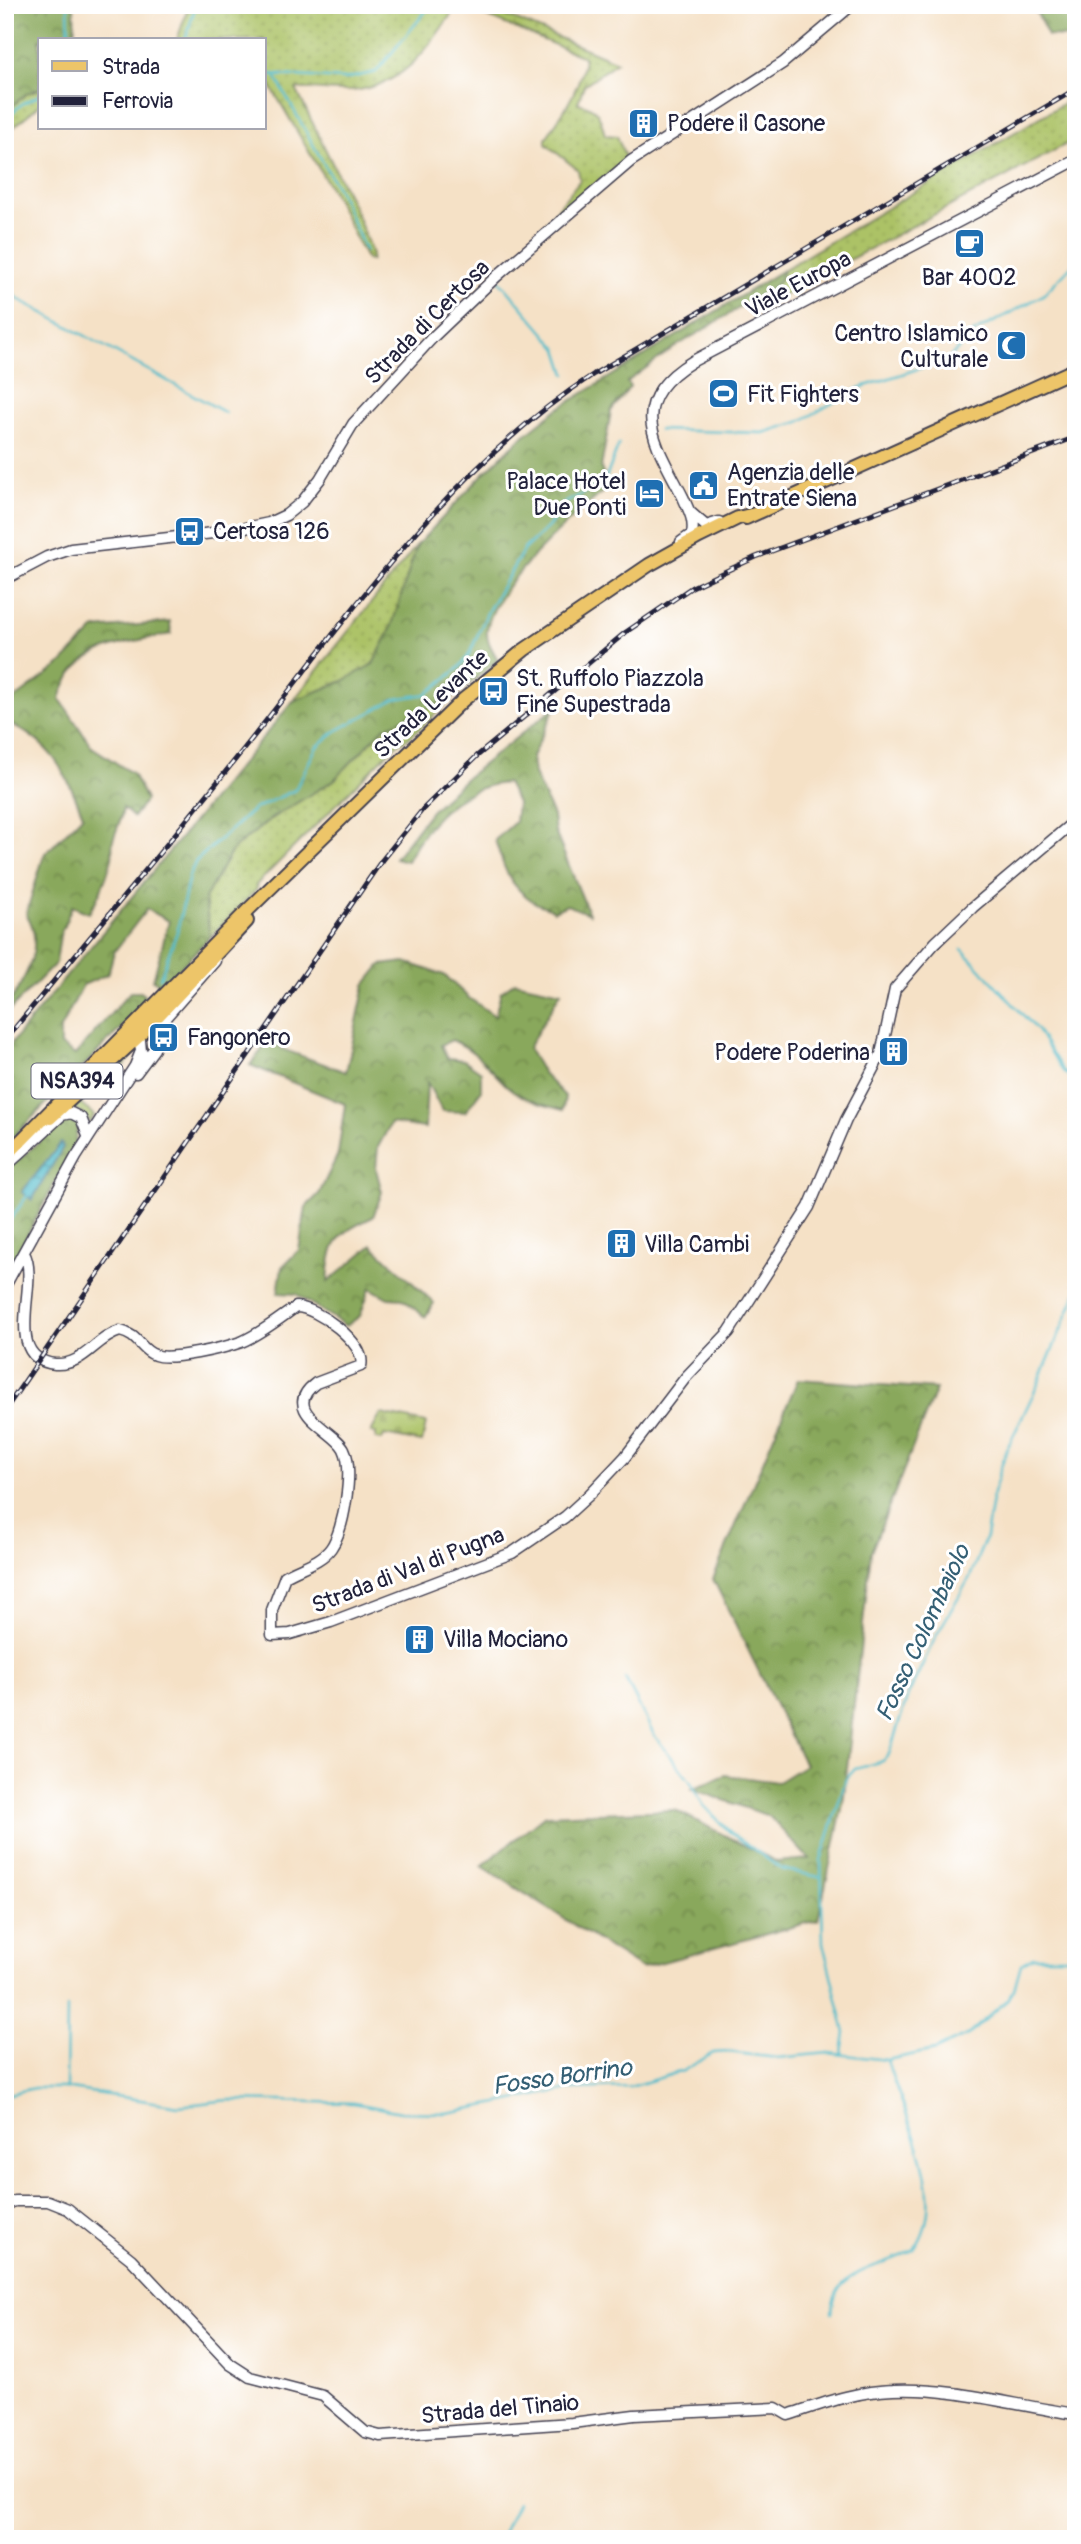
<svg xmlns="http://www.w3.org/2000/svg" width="1081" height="2544" font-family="Pangolin,sans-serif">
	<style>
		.grass { fill: url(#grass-dots); stroke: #677250; stroke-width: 2 }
		.forest { fill: url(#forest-crowns); stroke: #56654b; stroke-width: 2 }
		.cemetery { fill: url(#cemetery-stones); stroke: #677250; stroke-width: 2 }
		.water { fill: url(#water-waves); stroke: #386e82; stroke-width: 2 }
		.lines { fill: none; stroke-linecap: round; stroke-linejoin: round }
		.stream { stroke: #4fbbca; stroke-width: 2.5 }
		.minor-casing { stroke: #423f50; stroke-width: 13 }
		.major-casing { stroke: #423f50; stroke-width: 16 }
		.minor { stroke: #fff; stroke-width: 10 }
		.major { stroke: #edc569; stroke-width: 12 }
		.rail-casing { stroke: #22223b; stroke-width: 5 }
		.rail { stroke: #fff; stroke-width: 2.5; stroke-dasharray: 8; stroke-linecap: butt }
		.labels { text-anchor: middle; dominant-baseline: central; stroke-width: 6; stroke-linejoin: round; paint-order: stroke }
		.shield { fill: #fff; stroke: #646476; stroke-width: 2 }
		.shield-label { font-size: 21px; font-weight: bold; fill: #22223b }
		.poi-label { font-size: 23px; fill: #22223b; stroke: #fff; text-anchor: start }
		.street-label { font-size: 23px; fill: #22223b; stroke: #fff }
		.water-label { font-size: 24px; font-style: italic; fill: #345f74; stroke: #fff }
	</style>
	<defs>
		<pattern id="grass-dots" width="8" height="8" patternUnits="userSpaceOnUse" patternTransform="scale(1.75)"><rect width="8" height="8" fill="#acc266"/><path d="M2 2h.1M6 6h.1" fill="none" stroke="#94a659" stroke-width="1.8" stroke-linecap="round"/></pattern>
		<pattern id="forest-crowns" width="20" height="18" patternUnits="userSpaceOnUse" patternTransform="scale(1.75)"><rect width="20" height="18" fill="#89a85b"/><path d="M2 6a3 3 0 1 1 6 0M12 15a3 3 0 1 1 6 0" fill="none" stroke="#70884c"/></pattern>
		<pattern id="cemetery-stones" width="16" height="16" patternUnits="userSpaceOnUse" patternTransform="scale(1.75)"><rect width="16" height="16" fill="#acc266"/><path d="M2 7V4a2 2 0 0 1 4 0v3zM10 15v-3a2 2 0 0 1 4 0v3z" fill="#94a659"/></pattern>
		<pattern id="water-waves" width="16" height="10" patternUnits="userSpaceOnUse" patternTransform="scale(1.75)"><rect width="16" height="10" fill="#4fbbca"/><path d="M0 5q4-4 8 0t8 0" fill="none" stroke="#4198a5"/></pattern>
	</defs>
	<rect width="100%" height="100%" fill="#fff"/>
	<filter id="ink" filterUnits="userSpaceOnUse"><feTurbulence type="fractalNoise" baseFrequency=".0143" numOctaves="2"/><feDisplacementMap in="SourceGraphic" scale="14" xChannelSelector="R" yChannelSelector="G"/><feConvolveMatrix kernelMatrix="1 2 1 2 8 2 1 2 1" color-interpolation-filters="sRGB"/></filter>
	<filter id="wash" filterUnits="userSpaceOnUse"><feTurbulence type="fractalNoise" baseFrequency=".00686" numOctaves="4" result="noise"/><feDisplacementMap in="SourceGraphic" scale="28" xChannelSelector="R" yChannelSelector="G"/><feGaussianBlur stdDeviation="1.57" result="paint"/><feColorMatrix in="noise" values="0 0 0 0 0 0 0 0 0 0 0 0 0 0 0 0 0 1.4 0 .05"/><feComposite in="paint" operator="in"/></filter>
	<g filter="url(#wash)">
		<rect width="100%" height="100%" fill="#f5e1c6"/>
		<path class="grass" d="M189,5H481L617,62L584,85L578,103C599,108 600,115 605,135L617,136L626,159L545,230L543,227L580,180L578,170L546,144V138C562,114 582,87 584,57L481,14L455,9C426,50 405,86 351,91C333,92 314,88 296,89L356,212L372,254L371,260L366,259L336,198L270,85L264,84V40H177Z
			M40,88V104L5,135V112L26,94Z
			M1076,96V139L759,308L755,300L779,282L783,270Z
			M417,545C408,571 390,649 371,665C350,683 318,691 293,701Z
			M455,696L408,739L396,745L256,885L257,889L210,937L204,898L233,849L272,818L334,780L384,728Z
			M135,1043V1052L100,1097L93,1091L80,1104L94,1115L90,1123L84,1114L70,1107Z"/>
		<path class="forest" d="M5,5H74L75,40H40V88L26,94L5,112Z
			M1033,5H1076V34L1069,37L1048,36Z
			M783,270L779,282L767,291L672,349L627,382L630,387L611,411L601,468L608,488C574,515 493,586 487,630C486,642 493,650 498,660L455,696L384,728L334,780L272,818L233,849L205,898L210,937L162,986L153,980L169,921L147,909L114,952L108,974L83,985L60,1029V1045L75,1055L130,992H142L147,1002L5,1145V1051L293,701L343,681L373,664L390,631L417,545L485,472L522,437L556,410Z
			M170,622L171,634C124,644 75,645 60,699L92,747L133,774L146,800L133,817L123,808C121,821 117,828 113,840C111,846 114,855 111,862C106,879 99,897 89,913L72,906L60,935L56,963L5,1015V1009C24,981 47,945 26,914L44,855L83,815C64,769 52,743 5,721V706L61,664L95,629Z
			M555,707L532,757L534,774L553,816L555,832L589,914L567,905L554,911C547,905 541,907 534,902C508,885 504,868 495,840L515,822L517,803L507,783C459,786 428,821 407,861L395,858L431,811L466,778Z
			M405,962L444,975L469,998L495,1016L501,992L515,982L561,992L528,1048L544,1075L565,1096L563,1110C543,1105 523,1100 507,1086C486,1066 480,1053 452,1040L441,1045L447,1058L464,1060L481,1072V1091L465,1112L442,1111L427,1082L425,1128L391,1123L378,1147L376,1169L382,1192L373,1217C336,1234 331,1242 328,1282L372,1245L434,1303L425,1317L403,1299L388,1298L370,1288L360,1316L346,1326L296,1294L278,1293L282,1267L299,1250L306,1207L319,1194L338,1154L345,1104L250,1065L271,1038L282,1049L346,1072L365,985L381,965Z
			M65,1120H72L78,1125L74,1147L15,1258L5,1262V1171Z
			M798,1379L936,1389L871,1552L843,1804L818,1920L641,1968L482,1866L545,1815L675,1810L777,1862L809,1859L769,1816L692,1789L725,1775L778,1782L805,1765L713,1579Z"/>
		<path class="cemetery" d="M381,1414L426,1423L422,1442L384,1435L382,1440L376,1439V1433L371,1432Z"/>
		<path class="water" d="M61,1143L63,1147L32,1200L22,1192Z"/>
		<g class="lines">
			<path class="stream" d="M68,5L69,40
				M185,40L196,5
				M264,74L345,79L376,72L431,5
				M274,74L340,193L366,252
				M5,119L23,103L40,95
				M499,280L558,349L566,374
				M5,289L20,300L226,413
				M659,430L763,433L799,422L859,388L948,359L975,332L1043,295L1076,261
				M962,949L1037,1030L1063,1071L1076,1082
				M160,978L177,932L189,876L196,861L254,809L295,790L316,748L334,732L395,699L427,694L459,668L469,655L488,611L524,549L549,526L563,504L593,488L606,478L619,444
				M5,1227L27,1196
				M625,1678L654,1735L690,1781L704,1806L730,1832L781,1869L819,1877
				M842,2053L845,2032L823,1943L821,1860L846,1779L855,1769L883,1761L889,1754L908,1695L936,1636L970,1577L986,1537L993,1493L1006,1451L1039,1382L1076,1294
				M66,2088L67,2008
				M5,2095L34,2088H64L179,2106L228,2100L278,2101L354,2103L401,2112L447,2113L570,2089L630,2087L683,2071L713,2053L728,2052L777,2058L829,2053L887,2060L935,2050L969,2034L1006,2001L1014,1989L1021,1964L1033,1957H1076
				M832,2313C834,2266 884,2269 914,2249C953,2198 902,2114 887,2060
				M499,2539L517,2503"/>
		</g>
	</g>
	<g filter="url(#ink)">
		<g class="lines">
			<defs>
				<path id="minor" d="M691,513L706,526L719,522
					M681,542L692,534C695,520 688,509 683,497C655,442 624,403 693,361L1076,160
					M5,579L47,557L71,549L231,531L269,523L286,515L302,502L320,479L353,424L432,338L497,276L631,161L783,63L852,5
					M136,1073L154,1049L165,1018L215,961
					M5,1167L62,1115L71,1113L81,1118L88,1136
					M24,1253C41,1281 0,1359 55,1364C84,1366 95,1338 120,1331C139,1335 140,1350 155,1355C170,1361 224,1348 241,1342C260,1334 279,1319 296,1307C316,1307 367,1343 361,1366L316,1383C278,1411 336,1431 344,1449C354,1469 344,1530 331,1548C320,1563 300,1567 285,1576L272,1610V1635L290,1634L331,1622L512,1553L565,1517L589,1495L625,1457L686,1377L729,1332L809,1207L846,1120L881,1054L895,989L935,943L973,907L1076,820
					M5,1286L76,1157L135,1066L141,1051L139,1030
					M5,2205L15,2201H48L68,2209L131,2259L230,2364L250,2377L323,2396L365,2432L380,2436L572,2423L634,2415L776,2408L788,2415C822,2404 856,2391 893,2390C953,2387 1016,2406 1076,2414"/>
				<path id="major" d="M746,518L1076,369
					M50,1118L140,1035L247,921
					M5,1157L249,909L463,700L524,650L649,565L699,537L738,518L750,515"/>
			</defs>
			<use href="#minor" class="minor-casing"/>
			<use href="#major" class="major-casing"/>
			<use href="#minor" class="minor"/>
			<use href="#major" class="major"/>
			<defs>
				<path id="rail" d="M5,1040C88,939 173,839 254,736C357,605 452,466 594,374L1076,89
					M5,1410L382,860L423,809L477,756L626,632L692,587L756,557L1076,437"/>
			</defs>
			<use href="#rail" class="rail-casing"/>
			<use href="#rail" class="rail"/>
		</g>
	</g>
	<defs>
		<symbol id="building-square" viewBox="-11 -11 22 22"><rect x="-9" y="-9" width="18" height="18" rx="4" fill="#1f6fb2" stroke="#fff"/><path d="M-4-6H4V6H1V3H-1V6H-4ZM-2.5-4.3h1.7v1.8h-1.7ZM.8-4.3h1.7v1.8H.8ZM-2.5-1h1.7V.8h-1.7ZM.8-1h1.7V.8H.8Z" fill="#fff"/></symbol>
		<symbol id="cafe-square" viewBox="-11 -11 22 22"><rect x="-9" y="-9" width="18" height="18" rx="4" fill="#1f6fb2" stroke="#fff"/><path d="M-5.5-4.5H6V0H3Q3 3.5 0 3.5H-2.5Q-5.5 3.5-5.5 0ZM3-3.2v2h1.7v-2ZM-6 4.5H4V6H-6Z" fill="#fff"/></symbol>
		<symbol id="mosque-square" viewBox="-11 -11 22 22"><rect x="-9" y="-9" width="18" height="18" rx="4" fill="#1f6fb2" stroke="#fff"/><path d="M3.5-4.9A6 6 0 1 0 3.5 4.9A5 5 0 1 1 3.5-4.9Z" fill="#fff"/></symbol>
		<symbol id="stadium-square" viewBox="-11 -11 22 22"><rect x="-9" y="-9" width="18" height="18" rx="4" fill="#1f6fb2" stroke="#fff"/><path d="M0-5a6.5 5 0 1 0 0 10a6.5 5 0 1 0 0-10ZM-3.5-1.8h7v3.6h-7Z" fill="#fff"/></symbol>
		<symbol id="civic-square" viewBox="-11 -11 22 22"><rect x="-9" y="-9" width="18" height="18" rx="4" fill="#1f6fb2" stroke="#fff"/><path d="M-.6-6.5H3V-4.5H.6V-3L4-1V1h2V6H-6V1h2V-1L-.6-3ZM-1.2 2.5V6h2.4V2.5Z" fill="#fff"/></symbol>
		<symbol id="hotel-square" viewBox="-11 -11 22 22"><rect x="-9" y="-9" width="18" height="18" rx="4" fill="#1f6fb2" stroke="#fff"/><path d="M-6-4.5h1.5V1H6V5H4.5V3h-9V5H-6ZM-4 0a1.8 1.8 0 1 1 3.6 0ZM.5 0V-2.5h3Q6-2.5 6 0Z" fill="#fff"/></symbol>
		<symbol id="bus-square" viewBox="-11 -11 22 22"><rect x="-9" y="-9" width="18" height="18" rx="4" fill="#1f6fb2" stroke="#fff"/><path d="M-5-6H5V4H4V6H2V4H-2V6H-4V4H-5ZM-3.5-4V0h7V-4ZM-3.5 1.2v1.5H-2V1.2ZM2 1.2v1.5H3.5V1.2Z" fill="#fff"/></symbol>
	</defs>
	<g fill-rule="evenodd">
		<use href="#building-square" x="626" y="106" width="35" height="35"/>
		<use href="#cafe-square" x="952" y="226" width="35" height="35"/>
		<use href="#mosque-square" x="994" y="328" width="35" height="35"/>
		<use href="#stadium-square" x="706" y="376" width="35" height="35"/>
		<use href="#civic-square" x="686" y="468" width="35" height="35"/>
		<use href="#hotel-square" x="632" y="476" width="35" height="35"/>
		<use href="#bus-square" x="172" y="514" width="35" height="35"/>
		<use href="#bus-square" x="476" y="674" width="35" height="35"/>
		<use href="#bus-square" x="146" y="1020" width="35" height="35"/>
		<use href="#building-square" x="876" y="1034" width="35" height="35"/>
		<use href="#building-square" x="604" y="1226" width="35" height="35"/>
		<use href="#building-square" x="402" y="1622" width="35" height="35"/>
	</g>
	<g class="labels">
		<rect class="shield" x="31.5" y="1063.5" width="91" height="35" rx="5"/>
		<g class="shield-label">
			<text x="77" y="1081">NSA394</text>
		</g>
		<g class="poi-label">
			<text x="667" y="123">Podere il Casone</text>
			<text x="969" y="277" text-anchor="middle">Bar 4002</text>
			<text x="988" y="333" text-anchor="end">Centro Islamico<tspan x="988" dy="26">Culturale</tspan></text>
			<text x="747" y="394">Fit Fighters</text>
			<text x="727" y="472">Agenzia delle<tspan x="727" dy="26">Entrate Siena</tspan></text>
			<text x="626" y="481" text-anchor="end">Palace Hotel<tspan x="626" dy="26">Due Ponti</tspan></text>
			<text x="213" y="531">Certosa 126</text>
			<text x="516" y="678">St. Ruffolo Piazzola<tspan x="516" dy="26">Fine Supestrada</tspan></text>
			<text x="187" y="1037">Fangonero</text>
			<text x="870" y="1052" text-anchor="end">Podere Poderina</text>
			<text x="644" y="1244">Villa Cambi</text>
			<text x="443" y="1639">Villa Mociano</text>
		</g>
		<g class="street-label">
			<text transform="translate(798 284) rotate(-28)">Viale Europa</text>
			<text transform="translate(427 322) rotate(-45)">Strada di Certosa</text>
			<text transform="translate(431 704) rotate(-43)">Strada Levante</text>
			<text transform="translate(408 1570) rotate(-21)">Strada di Val di Pugna</text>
			<text transform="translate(500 2409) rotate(-5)">Strada del Tinaio</text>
		</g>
		<g class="water-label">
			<text transform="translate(923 1633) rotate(-65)">Fosso Colombaiolo</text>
			<text transform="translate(562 2077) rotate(-8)">Fosso Borrino</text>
		</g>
	</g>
	<rect width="1081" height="2544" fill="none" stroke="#fff" stroke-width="28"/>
	<rect x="38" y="38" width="228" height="91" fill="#ffffff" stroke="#a7a7b1" stroke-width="2"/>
	<rect x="52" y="61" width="35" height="10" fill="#edc569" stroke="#a7a7b1" stroke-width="2"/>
	<text x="102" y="74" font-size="21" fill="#22223b">Strada</text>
	<rect x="52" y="96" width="35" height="10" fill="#22223b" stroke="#a7a7b1" stroke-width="2"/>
	<text x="102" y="108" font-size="21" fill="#22223b">Ferrovia</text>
</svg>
